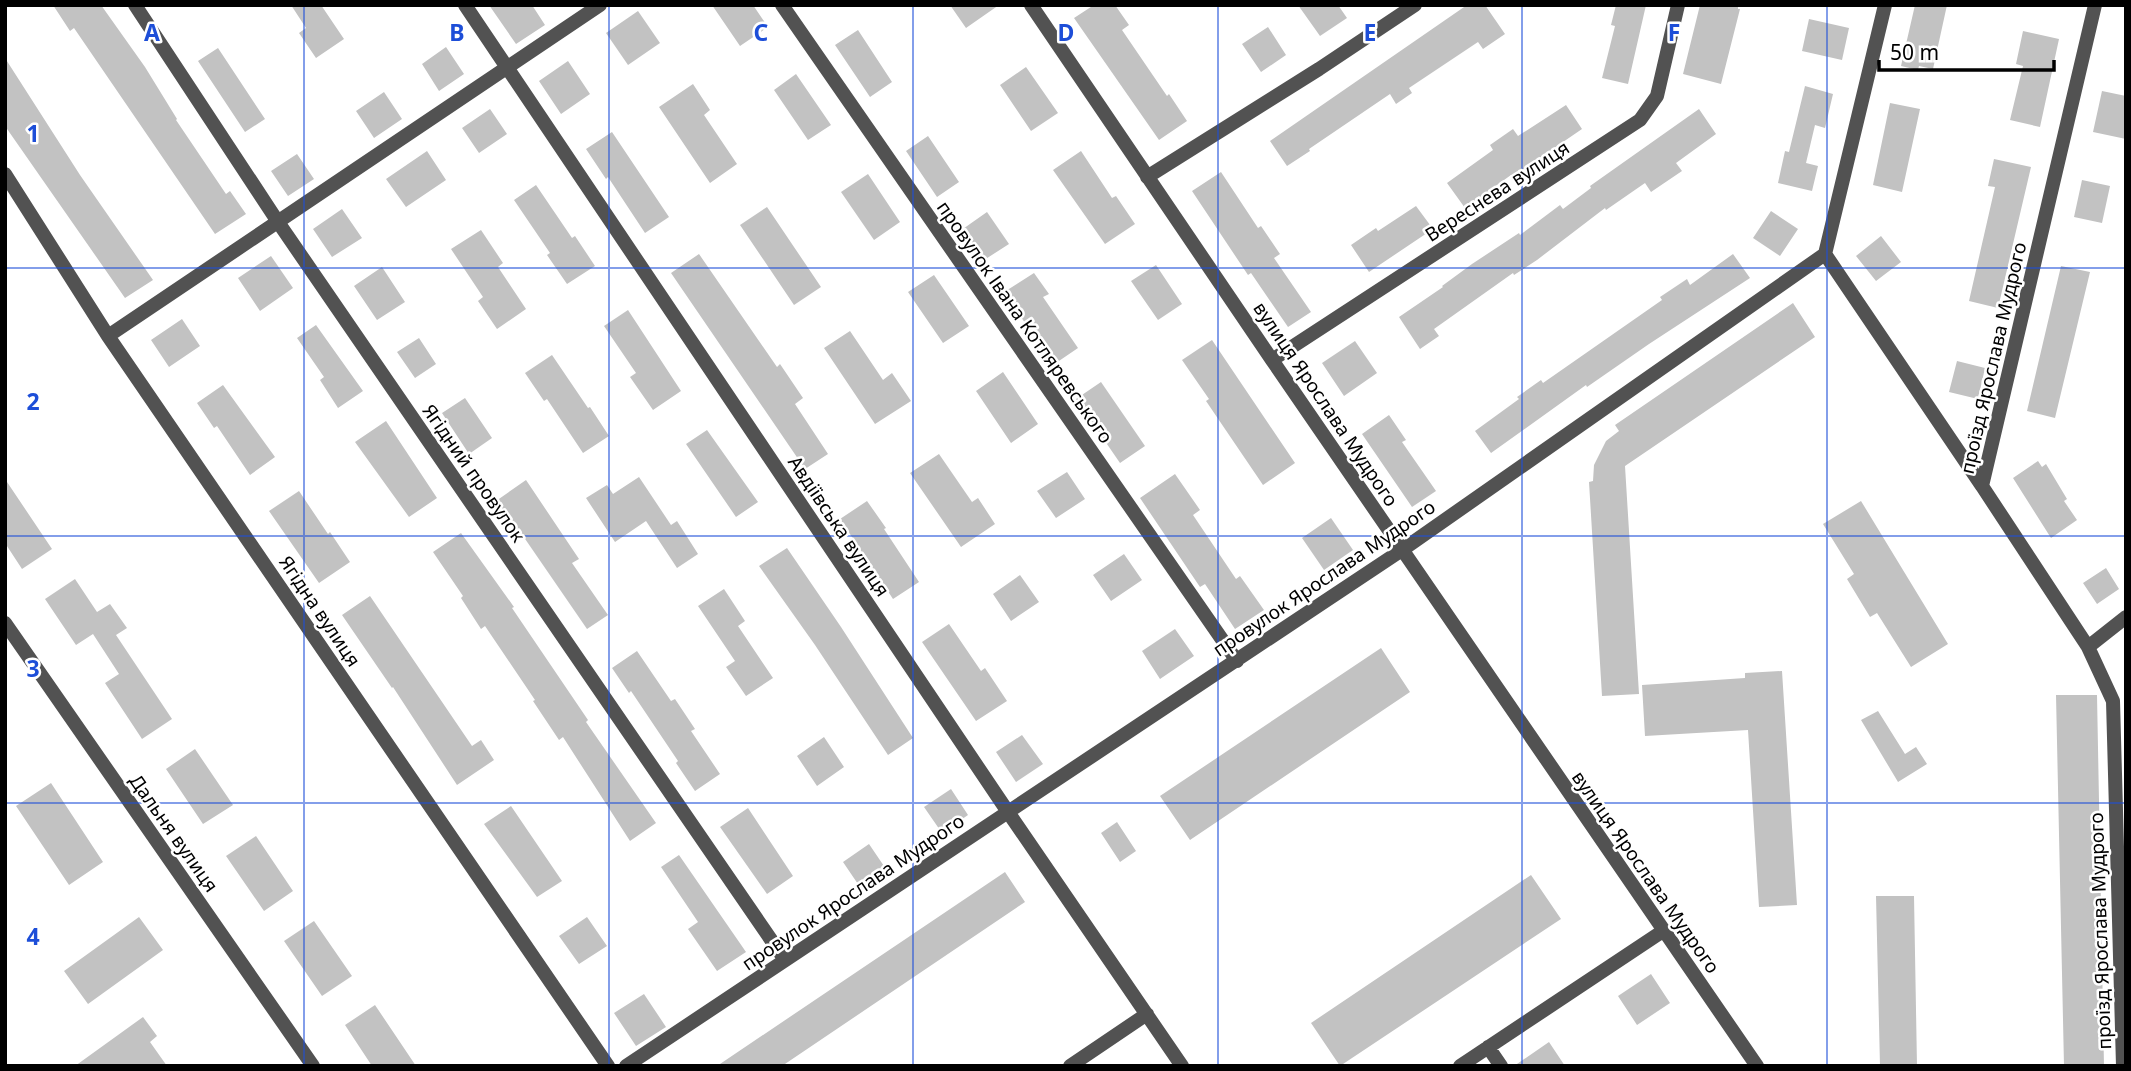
<svg xmlns="http://www.w3.org/2000/svg" width="2131" height="1071" font-family="'Noto Sans',sans-serif">
	<style>
		.building { fill: #c2c2c2 }
		.lines { fill: none; stroke-linecap: round; stroke-linejoin: round }
		.minor { stroke: #525252; stroke-width: 14 }
		.grid { fill: none; stroke: #1d4ed8; stroke-width: 2; stroke-opacity: 0.55 }
		.labels { text-anchor: middle; dominant-baseline: central; stroke-width: 5; stroke-linejoin: round; paint-order: stroke }
		.street-label { font-size: 19px; fill: #000; stroke: #fff }
		.grid-label { font-size: 23px; text-anchor: middle; font-weight: bold; fill: #1d4ed8; stroke: #fff; stroke-width: 5; stroke-linejoin: round; paint-order: stroke }
	</style>
	<rect width="100%" height="100%" fill="#fff"/>
	<path class="building" d="M53,5H101L145,67L177,119L176,120L226,194L230,191L246,214L215,234L74,28L70,31Z
		M291,5H321L344,39L316,58L299,33L306,28Z
		M489,5H532L545,25L516,44Z
		M712,5H753L768,27L740,46Z
		M950,5H999L966,28Z
		M1094,5H1115L1129,25L1122,30L1167,96L1169,94L1187,121L1159,140L1074,18Z
		M1298,5H1338L1347,18L1320,36Z
		M1467,5H1485L1505,34L1483,49L1478,42L1409,88L1412,93L1396,104L1390,94L1309,149L1310,151L1287,166L1270,141Z
		M1616,5H1646L1628,84L1602,78L1615,26L1611,25Z
		M1700,5H1738V9H1740L1721,84L1683,74Z
		M1915,5H1947L1933,69L1919,66L1918,70L1901,66Z
		M638,11L660,43L628,65L606,33Z
		M1809,19L1849,28L1842,60L1802,51Z
		M1268,27L1286,55L1261,72L1242,44Z
		M858,30L892,82L870,97L835,45Z
		M2023,31L2059,39L2040,127L2010,120L2023,66L2016,64Z
		M446,47L464,74L439,91L422,64Z
		M218,48L265,119L245,132L198,61Z
		M5,58L80,175L153,280L125,298L5,126Z
		M568,61L590,94L561,114L539,81Z
		M1026,67L1058,113L1031,131L1000,85Z
		M796,74L831,125L808,140L774,90Z
		M693,84L710,110L704,115L737,164L710,183L659,107Z
		M1805,86L1833,94L1825,128L1815,125L1806,163L1818,166L1812,191L1778,183L1785,151L1789,152Z
		M2102,91L2126,96V139L2093,132Z
		M384,92L402,119L374,138L356,111Z
		M1890,103L1920,109L1902,192L1873,185Z
		M1566,105L1582,129L1512,177L1511,175L1465,208L1447,183L1493,150L1490,145L1513,129L1518,136Z
		M490,109L507,134L479,153L462,128Z
		M1699,109L1716,134L1676,163L1682,171L1651,192L1645,183L1606,210L1605,208L1537,260L1514,275L1513,273L1434,329L1439,336L1420,349L1399,317L1443,287L1442,286L1472,264L1519,233L1520,235L1560,205L1563,209L1591,188L1590,186Z
		M612,132L669,217L645,233L608,177L606,179L586,149Z
		M928,136L959,182L937,197L906,151Z
		M427,151L446,180L406,207L386,179Z
		M1081,151L1112,198L1116,196L1135,224L1105,244L1053,170Z
		M297,154L314,179L288,196L271,171Z
		M1994,159L2031,167L1998,308L1969,301L1995,187L1988,186Z
		M1221,172L1258,228L1261,226L1280,254L1274,258L1311,312L1288,327L1251,273L1248,275L1192,191Z
		M868,174L900,222L874,240L841,192Z
		M2082,180L2110,186L2102,223L2074,217Z
		M536,185L572,238L575,236L595,266L567,284L547,255L550,253L514,200Z
		M1416,206L1433,229L1369,272L1351,245L1376,228L1378,231Z
		M767,207L821,287L794,305L740,225Z
		M342,209L362,238L332,257L313,229Z
		M1771,211L1798,229L1780,256L1753,238Z
		M987,212L1009,244L981,262L960,231Z
		M481,230L503,263L498,267L526,309L497,329L478,301L483,297L451,249Z
		M1881,236L1901,262L1876,281L1856,256Z
		M699,254L777,367L780,364L803,398L795,404L828,454L805,469L671,273Z
		M1733,254L1750,278L1649,344L1587,387L1586,385L1491,453L1475,431L1519,399L1517,397L1541,380L1543,383L1662,300L1660,297L1687,279L1690,285Z
		M271,256L293,288L260,311L238,278Z
		M1156,265L1182,304L1158,320L1131,281Z
		M2061,266L2090,272L2055,418L2027,411Z
		M382,267L405,302L377,320L354,286Z
		M1034,273L1049,294L1043,297L1078,348L1053,365L1019,314L1016,316L1001,294Z
		M934,275L969,326L943,343L908,292Z
		M1793,303L1815,337L1625,466L1639,694L1602,696L1589,482L1593,481L1594,465L1606,441L1619,431L1615,425Z
		M628,310L681,391L653,410L630,377L636,373L604,326Z
		M182,319L200,346L169,367L151,340Z
		M316,325L363,391L338,408L320,380L324,377L297,338Z
		M850,331L883,380L892,373L911,401L875,424L824,348Z
		M419,338L436,364L415,378L397,352Z
		M1212,340L1295,463L1263,485L1206,401L1209,399L1182,360Z
		M1355,341L1377,373L1344,396L1322,363Z
		M552,355L588,408L590,407L609,436L583,453L547,399L544,401L525,373Z
		M1957,361L1985,368L1978,399L1949,392Z
		M1003,372L1038,424L1011,443L976,391Z
		M1101,382L1145,446L1120,463L1076,399Z
		M223,385L275,457L250,475L217,426L214,428L197,403Z
		M465,398L492,438L469,454L442,413Z
		M1389,415L1406,440L1402,442L1436,491L1412,507L1362,434Z
		M386,421L437,498L409,517L355,442Z
		M707,430L758,502L736,517L686,444Z
		M939,454L972,502L978,498L995,524L961,547L910,473Z
		M2038,461L2042,467L2046,464L2067,499L2064,501L2077,520L2051,538L2013,478Z
		M1067,472L1085,499L1056,518L1037,491Z
		M1175,474L1200,510L1193,515L1236,579L1240,576L1264,610L1235,629L1205,584L1200,587L1140,498Z
		M639,477L671,525L677,521L698,554L677,568L646,521L615,542L586,498L607,485L613,494Z
		M5,479L52,549L22,569L5,543Z
		M526,480L579,559L572,563L608,615L587,629L521,533L519,534L496,501Z
		M299,491L328,534L330,532L350,562L319,583L269,511Z
		M867,501L886,528L884,529L919,582L893,599L840,519Z
		M1861,501L1948,644L1911,667L1877,613L1870,617L1847,579L1854,574L1823,524Z
		M1331,518L1353,550L1324,570L1302,538Z
		M461,533L514,607L512,608L588,720L586,722L656,823L630,841L563,737L559,740L533,701L535,700L485,626L481,629L461,598L463,596L433,552Z
		M787,548L841,627L913,738L888,755L815,645L759,566Z
		M1124,554L1142,580L1111,601L1093,575Z
		M2106,568L2119,589L2097,604L2083,583Z
		M1020,575L1039,602L1011,621L993,594Z
		M75,579L97,612L110,604L127,628L116,635L172,719L142,739L105,683L119,674L93,634L76,645L45,599Z
		M724,589L745,621L738,626L773,678L746,696L726,667L735,661L698,606Z
		M370,596L472,746L481,740L494,760L457,785L393,687L392,688L342,615Z
		M949,624L981,671L985,668L1007,701L976,721L922,642Z
		M1175,629L1194,656L1160,679L1142,651Z
		M1381,648L1410,692L1190,840L1160,796Z
		M637,651L671,701L675,699L695,729L691,731L720,774L695,791L676,763L678,761L631,691L629,693L612,668Z
		M1782,671L1797,905L1759,907L1748,730L1645,736L1642,685L1745,678V673Z
		M2056,695H2097L2104,1066H2064Z
		M1878,711L1905,754L1916,747L1927,764L1898,782L1861,720Z
		M1022,735L1043,764L1016,782L996,752Z
		M824,737L844,767L817,786L797,756Z
		M195,749L233,805L203,824L166,769Z
		M51,783L103,862L69,885L16,806Z
		M951,789L968,815L942,833L924,807Z
		M511,806L562,881L537,897L484,824Z
		M748,808L793,876L767,894L720,827Z
		M1117,822L1136,851L1120,862L1101,833Z
		M256,836L293,891L264,911L226,856Z
		M869,844L888,872L862,890L843,862Z
		M679,855L746,952L717,971L688,929L698,922L661,867Z
		M1005,872L1025,902L782,1066H717Z
		M1531,875L1561,919L1340,1066L1311,1023Z
		M1876,896H1914L1917,1066H1880Z
		M139,917L163,950L88,1004L64,971Z
		M587,917L607,946L579,964L559,936Z
		M314,921L352,976L322,996L284,941Z
		M1651,974L1670,1003L1637,1025L1618,996Z
		M644,994L666,1027L636,1046L614,1013Z
		M375,1005L416,1066H372L345,1025Z
		M143,1017L157,1036L150,1042L167,1066H75Z
		M1549,1042L1565,1066H1514Z"/>
	<g class="lines">
		<path class="minor" d="M135,5L278,222L785,960
			M465,5L1008,812L1182,1066
			M782,5L1237,661
			M1031,5L1272,360L1757,1066
			M2095,5L1982,486L2088,647L2113,701L2123,1066
			M5,174L108,336L608,1066
			M1147,177L1319,69L1415,5
			M1825,254L1982,486
			M108,336L600,5
			M1272,360L1640,120L1657,96L1678,5
			M5,623L313,1066
			M2088,647L2126,617
			M1488,1047L1501,1066
			M626,1066L1402,550L1825,254L1885,5
			M1070,1066L1147,1014
			M1460,1066L1663,931"/>
	</g>
	<path class="grid" d="M304,5V1066M609,5V1066M913,5V1066M1218,5V1066M1522,5V1066M1827,5V1066M5,268H2126M5,536H2126M5,803H2126"/>
	<g class="labels">
		<g class="street-label">
			<text transform="translate(1497 191) rotate(-33)">Вереснева вулиця</text>
			<text transform="translate(1025 322) rotate(55)">провулок Івана Котляревського</text>
			<text transform="translate(1993 358) rotate(-77)">проїзд Ярослава Мудрого</text>
			<text transform="translate(1326 404) rotate(56)">вулиця Ярослава Мудрого</text>
			<text transform="translate(474 473) rotate(55)">Ягідний провулок</text>
			<text transform="translate(839 526) rotate(56)">Авдіївська вулиця</text>
			<text transform="translate(1324 578) rotate(-34)">провулок Ярослава Мудрого</text>
			<text transform="translate(320 611) rotate(56)">Ягідна вулиця</text>
			<text transform="translate(174 833) rotate(55)">Дальня вулиця</text>
			<text transform="translate(1646 872) rotate(55)">вулиця Ярослава Мудрого</text>
			<text transform="translate(853 892) rotate(-34)">провулок Ярослава Мудрого</text>
			<text transform="translate(2100 931) rotate(-92)">проїзд Ярослава Мудрого</text>
		</g>
	</g>
	<g class="grid-label">
		<text x="152" y="41">A</text>
		<text x="457" y="41">B</text>
		<text x="761" y="41">C</text>
		<text x="1066" y="41">D</text>
		<text x="1370" y="41">E</text>
		<text x="1674" y="41">F</text>
		<text x="33" y="142">1</text>
		<text x="33" y="410">2</text>
		<text x="33" y="677">3</text>
		<text x="33" y="945">4</text>
	</g>
	<rect width="2131" height="1071" fill="none" stroke="#000000" stroke-width="14"/>
	<path d="M1879 60v10h175v-10" fill="none" stroke="#000000" stroke-width="3.5"/>
	<text x="1890" y="60" font-size="21" fill="#000000" stroke="#ffffff" stroke-width="5" paint-order="stroke">50 m</text>
</svg>
